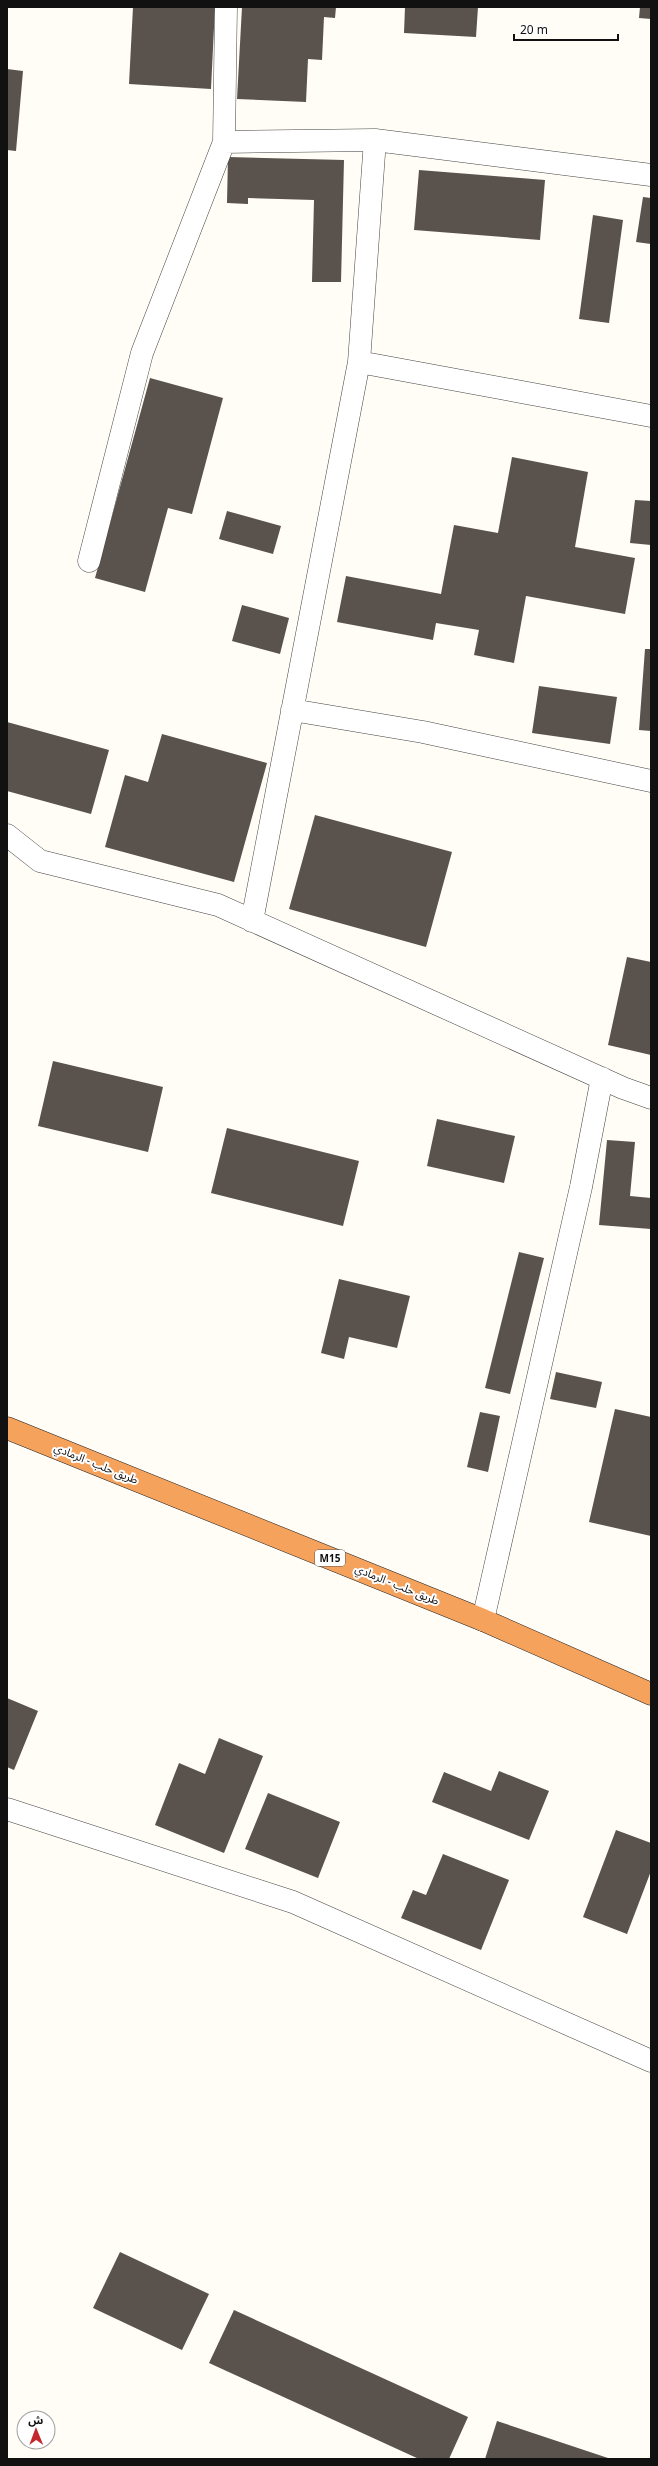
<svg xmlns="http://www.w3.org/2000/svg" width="658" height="2466" font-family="Georgia,'Noto Sans Arabic',serif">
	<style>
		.building { fill: #5a524d }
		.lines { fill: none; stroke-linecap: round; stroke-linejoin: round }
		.minor-casing { stroke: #444; stroke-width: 23 }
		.highway-casing { stroke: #222; stroke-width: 23 }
		.minor { stroke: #fff; stroke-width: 22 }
		.highway { stroke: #f5a25d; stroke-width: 22 }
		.labels { text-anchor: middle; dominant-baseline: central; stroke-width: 4; stroke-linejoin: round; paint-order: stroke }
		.shield { fill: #fff; stroke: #585858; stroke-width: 1 }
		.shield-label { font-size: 10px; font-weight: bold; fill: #111 }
		.street-label { font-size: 11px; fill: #111; stroke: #fff }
	</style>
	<rect width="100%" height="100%" fill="#fffdf5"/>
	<path class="building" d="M133,7H215L211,89L129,84Z
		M242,7H336L335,18L324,17L322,60L308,59L306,102L237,99Z
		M405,7H478L476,37L404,33Z
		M640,7H651V19L639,18Z
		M7,69L23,71L16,151L7,150Z
		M228,157L344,160L341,282H312L314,200L248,198V204L227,203Z
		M419,170L545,180L540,240L414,230Z
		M643,197L651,198V244L636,242Z
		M593,215L623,220L609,323L579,319Z
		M150,378L223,398L192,514L168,508L145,592L95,578Z
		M512,457L588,472L575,547L635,558L625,614L526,596L514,663L474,655L479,630L436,623L433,640L337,622L346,576L441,594L454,525L498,533Z
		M635,500L651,501V545L630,543Z
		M227,511L281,526L273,554L219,539Z
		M242,605L289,618L280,654L232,641Z
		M645,649H651V731L639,730Z
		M539,686L617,697L610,744L532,733Z
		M7,722L109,750L91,814L7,791Z
		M162,734L267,763L234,882L105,847L125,775L148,782Z
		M315,815L452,852L426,947L289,909Z
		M627,957L651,962V1055L608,1045Z
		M53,1061L163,1087L148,1152L38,1126Z
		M437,1119L515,1136L504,1183L427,1166Z
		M227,1128L359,1161L343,1226L211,1193Z
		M607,1140L635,1142L630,1196L651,1198V1229L599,1225Z
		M519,1252L544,1258L510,1394L485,1388Z
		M339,1279L410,1296L397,1348L349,1337L344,1359L321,1353Z
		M556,1372L602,1382L596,1408L550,1399Z
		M615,1409L651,1417V1536L589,1522Z
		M480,1412L500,1416L488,1472L467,1467Z
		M7,1698L38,1711L14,1770L7,1767Z
		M219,1738L263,1756L224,1853L155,1825L179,1763L205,1774Z
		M499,1771L549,1791L529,1840L432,1802L444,1772L491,1791Z
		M268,1793L340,1822L318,1878L245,1849Z
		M616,1830L651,1843V1871L627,1934L583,1917Z
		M443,1854L509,1880L481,1950L401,1918L413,1890L426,1895Z
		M120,2252L209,2294L182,2350L93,2308Z
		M234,2310L468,2417L449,2459H419L209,2363Z
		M497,2421L611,2459H485Z"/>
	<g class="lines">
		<defs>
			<path id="minor" d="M224,142L375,140L651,175
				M359,362L651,416
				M89,561L142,353L224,142L226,7
				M292,710L423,732L651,781
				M7,835L40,861L218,905L623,1088L651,1098
				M252,921L359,362L375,140
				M483,1620L581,1187L602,1078
				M7,1809L293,1902L651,2061"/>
			<path id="highway" d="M7,1428L483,1620L651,1694"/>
		</defs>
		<use href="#minor" class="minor-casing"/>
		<use href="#highway" class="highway-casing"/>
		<use href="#minor" class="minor"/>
		<use href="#highway" class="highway"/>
	</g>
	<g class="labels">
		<rect class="shield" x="315" y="1550" width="30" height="16" rx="3"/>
		<g class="shield-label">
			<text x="330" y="1558">M15</text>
		</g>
		<g class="street-label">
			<text transform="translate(96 1464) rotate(22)">طريق حلب - الرمادي</text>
			<text transform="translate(397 1585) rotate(22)">طريق حلب - الرمادي</text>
		</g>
	</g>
	<rect width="658" height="2466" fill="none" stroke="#111111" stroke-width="16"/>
	<g transform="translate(36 2430) rotate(359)"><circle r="19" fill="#ffffff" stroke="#a0a0a0"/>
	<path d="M0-3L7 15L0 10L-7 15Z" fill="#c4262e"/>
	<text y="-6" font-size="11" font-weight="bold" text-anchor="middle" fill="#111111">ش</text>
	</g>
	<path d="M514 34v6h104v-6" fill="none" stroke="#111111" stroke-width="2"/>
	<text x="520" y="34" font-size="12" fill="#111111" stroke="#ffffff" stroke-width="3" paint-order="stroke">20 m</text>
</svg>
